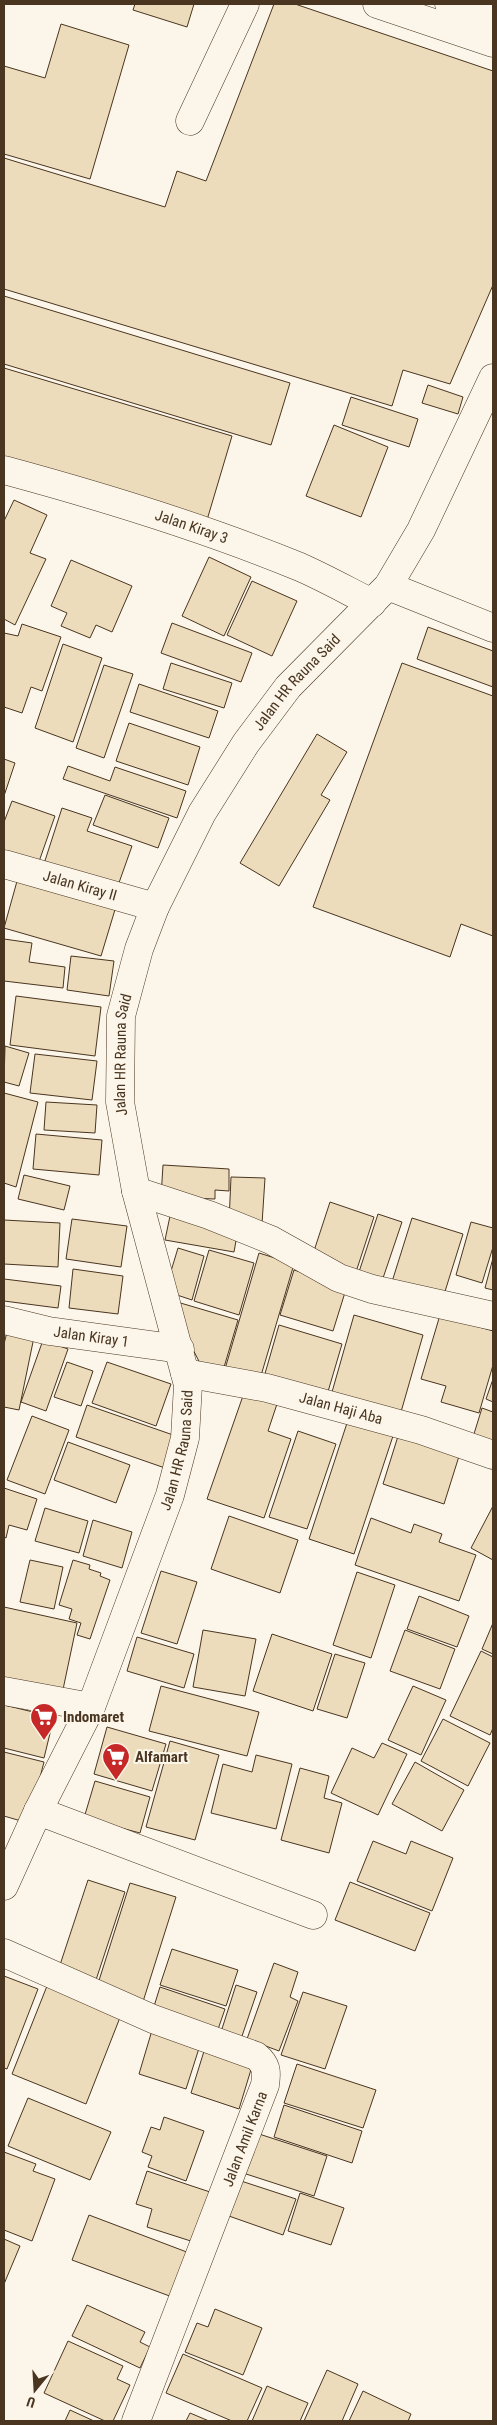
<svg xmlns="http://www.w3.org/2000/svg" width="497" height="2425" font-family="'Roboto Condensed',sans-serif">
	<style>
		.building { fill: #ecdcbc; stroke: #4a3520 }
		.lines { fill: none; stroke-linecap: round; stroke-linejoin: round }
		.minor-casing { stroke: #4a3520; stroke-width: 29 }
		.major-casing { stroke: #4a3520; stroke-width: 29 }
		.minor { stroke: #fbf6e9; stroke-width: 28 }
		.major { stroke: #fbf6e9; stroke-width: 28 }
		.labels { text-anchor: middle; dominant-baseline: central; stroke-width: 4; stroke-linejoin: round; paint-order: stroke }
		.street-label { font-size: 15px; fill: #4a3520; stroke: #fbf6e9 }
		.poi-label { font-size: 15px; font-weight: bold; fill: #4a3520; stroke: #fbf6e9; text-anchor: start }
	</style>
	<rect width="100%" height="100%" fill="#fbf6e9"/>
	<path class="building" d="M135,4H194L187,27L133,10Z
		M274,4H295L493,71V285L450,384L403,370L392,406L4,289V158L165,207L177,171L206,181Z
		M61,24L129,45L90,179L4,154V66L45,78Z
		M4,296L290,383L271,445L4,364Z
		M4,368L232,436L207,520L4,460Z
		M428,385L463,397L458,414L422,403Z
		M351,397L418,419L409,447L342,425Z
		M334,425L388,447L361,517L306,496Z
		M14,500L47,515L30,553L46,559L15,625L4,619V521Z
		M209,557L251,577L224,636L182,616Z
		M71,560L132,586L112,632L96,625L90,638L61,626L67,613L51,606Z
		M252,581L297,601L272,656L227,635Z
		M172,623L252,653L241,682L161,653Z
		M22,624L61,637L42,691L31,687L22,713L4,707V633L18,636Z
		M428,627L493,651V687L417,659Z
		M63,644L102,658L73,742L35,728Z
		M171,663L232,683L224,708L163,689Z
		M402,663L493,696V936L461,924L450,957L313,907Z
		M104,665L133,674L104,758L76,748Z
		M139,684L218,711L209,738L130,712Z
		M129,723L200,747L188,785L116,761Z
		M317,734L347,752L321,795L330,800L279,886L240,863Z
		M4,759L15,763L4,796Z
		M68,766L110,781L115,767L186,791L177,818L63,779Z
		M105,795L169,818L158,848L93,825Z
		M12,801L55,816L36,870L4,858V822Z
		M62,808L92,818L87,831L132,846L115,894L42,870Z
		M19,874L117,903L101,956L4,928Z
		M4,939L32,943L29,962L65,967L63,988L4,981Z
		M71,956L114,961L109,996L67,990Z
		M16,996L101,1007L95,1056L10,1045Z
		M5,1046L29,1053L19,1086L4,1082Z
		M35,1054L97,1061L92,1100L30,1093Z
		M4,1093L38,1102L16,1187L4,1183Z
		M46,1102L97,1105L95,1133L44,1130Z
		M36,1134L102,1140L99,1175L33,1169Z
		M163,1165L229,1169V1191L215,1190V1199L161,1197Z
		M24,1175L70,1186L64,1210L18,1199Z
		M231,1177L265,1178L262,1224L229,1222Z
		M330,1202L374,1217L355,1275L311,1260Z
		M378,1214L402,1222L380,1287L357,1278Z
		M170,1216L237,1235L234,1252L165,1240Z
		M412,1218L463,1234L442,1301L391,1285Z
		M72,1219L127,1226L121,1267L66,1259Z
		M4,1220L60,1223L58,1267L4,1264Z
		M471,1222L493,1228V1247L482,1283L456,1275Z
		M178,1248L204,1256L192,1300L165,1291Z
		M209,1250L254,1263L239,1315L194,1301Z
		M259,1253L294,1264L260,1379L225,1369Z
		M493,1258V1290L485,1288Z
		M73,1269L123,1276L118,1314L69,1308Z
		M294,1270L347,1286L333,1331L280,1315Z
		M4,1279L61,1286L58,1308L4,1301Z
		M167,1299L238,1320L222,1374L203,1369Z
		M354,1315L423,1335L401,1412L332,1392Z
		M440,1315L493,1331V1365L479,1413L441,1402L446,1386L421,1379Z
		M279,1325L342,1344L327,1395L264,1377Z
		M7,1332L34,1337L19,1410L4,1407V1344Z
		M43,1340L68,1349L46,1411L21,1402Z
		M67,1362L93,1371L81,1406L54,1397Z
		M107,1362L171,1384L156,1426L92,1403Z
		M493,1379V1402L486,1399Z
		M245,1390L278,1401L268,1431L291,1439L264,1518L207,1499Z
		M87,1405L176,1436L165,1468L76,1437Z
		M482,1408L493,1412V1444L473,1437Z
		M32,1416L69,1430L45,1494L7,1480Z
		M348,1420L393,1436L354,1554L309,1539Z
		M298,1431L336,1444L307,1529L269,1517Z
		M399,1433L460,1453L444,1504L383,1484Z
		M68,1442L130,1465L116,1503L54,1480Z
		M4,1488L37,1499L27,1530L9,1525L6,1538L4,1537Z
		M493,1506V1560L471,1548Z
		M45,1508L88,1521L79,1553L35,1541Z
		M229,1516L298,1540L280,1593L211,1569Z
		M371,1518L411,1533L414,1524L442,1534L439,1542L476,1555L459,1601L355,1565Z
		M93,1520L132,1532L122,1568L83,1556Z
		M30,1560L63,1567L54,1609L20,1602Z
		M73,1560L90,1565L89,1569L101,1573L100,1576L110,1580L90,1639L77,1635L81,1623L69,1619L72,1609L59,1605Z
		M161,1571L197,1582L177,1644L141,1633Z
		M357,1572L395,1585L371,1658L333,1645Z
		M419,1596L469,1616L457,1647L407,1629Z
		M4,1607L77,1623L61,1699L4,1687Z
		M493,1623V1654L482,1649Z
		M203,1630L256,1639L245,1696L193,1687Z
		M405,1630L455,1649L440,1689L390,1671Z
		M272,1634L332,1654L313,1711L253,1691Z
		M137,1637L194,1654L184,1688L127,1671Z
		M481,1651L493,1657V1728L490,1735L450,1716Z
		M335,1654L365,1663L347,1718L317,1709Z
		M161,1686L259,1712L247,1756L149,1731Z
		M413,1686L446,1700L421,1755L388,1740Z
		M4,1705L54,1717L44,1758L4,1748Z
		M443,1719L490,1743L468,1786L421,1761Z
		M107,1727L166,1744L152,1791L94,1774Z
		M170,1741L219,1755L195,1840L146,1827Z
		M382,1743L407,1754L378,1815L331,1793L352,1748L374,1758Z
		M4,1752L44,1762L28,1823L4,1816Z
		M256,1755L292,1764L276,1829L211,1813L223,1764L252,1772Z
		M415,1762L464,1790L442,1831L392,1804Z
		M300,1768L329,1776L324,1798L342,1803L329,1853L281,1840Z
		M95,1781L150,1797L140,1833L84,1818Z
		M373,1841L406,1854L411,1841L453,1858L432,1911L357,1881Z
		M88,1880L125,1892L94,1986L57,1974Z
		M350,1882L430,1913L415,1951L335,1920Z
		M130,1883L176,1897L141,2008L95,1993Z
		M172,1949L238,1970L226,2006L160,1985Z
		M274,1963L298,1972L290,1997L298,2001L279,2051L247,2039Z
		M4,1976L38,1989L7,2069L4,2068Z
		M236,1985L257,1992L240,2042L220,2035Z
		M47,1986L121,2015L86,2104L12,2074Z
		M160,1987L225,2009L215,2038L151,2016Z
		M303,1992L347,2006L325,2069L281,2055Z
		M153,2027L201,2042L186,2089L139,2074Z
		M205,2048L253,2063L239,2109L191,2093Z
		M297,2064L376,2090L363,2128L284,2103Z
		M28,2098L111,2132L90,2180L8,2146Z
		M284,2105L362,2131L352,2163L274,2137Z
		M164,2117L204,2131L186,2181L148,2167L152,2156L142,2152L151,2127L160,2130Z
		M256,2133L327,2156L314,2196L243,2173Z
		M4,2152L36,2164L33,2171L55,2179L32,2241L4,2230Z
		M147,2171L213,2193L197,2243L147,2227L152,2209L136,2204Z
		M238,2180L296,2199L283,2235L226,2215Z
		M300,2193L344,2208L331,2245L288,2231Z
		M89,2215L192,2254L175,2298L72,2260Z
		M4,2239L20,2246L4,2284Z
		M87,2305L145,2332L140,2342L150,2347L140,2368L72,2336Z
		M215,2309L262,2328L243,2375L185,2352L197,2323L208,2327Z
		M68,2341L123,2366L117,2379L130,2385L113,2421H105L44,2393Z
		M183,2354L262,2388L247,2421H232L166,2393Z
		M327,2370L358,2384L342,2421H304Z
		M267,2386L308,2403L300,2421H252Z
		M363,2391L411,2414L408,2421H349Z
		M70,2410L94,2421H65Z
		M190,2413L209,2421H186Z"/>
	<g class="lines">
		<defs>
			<g id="minor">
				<path d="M377,4L493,43"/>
				<path d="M449,4L493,18"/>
				<path d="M190,121L245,4"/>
				<path id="s1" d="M4,470C104,497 205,528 300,567C325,578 348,591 372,603"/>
				<path d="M388,586L493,628"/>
				<path id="s2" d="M4,864L155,907"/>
				<path d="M136,1191L209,1215L271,1240L339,1278L372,1289L493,1316"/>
				<path id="s3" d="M4,1320L49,1331L180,1349"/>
				<path id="s4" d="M185,1373L267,1388L421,1430L493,1455"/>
				<path d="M4,1691L91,1707"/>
				<path d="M38,1811L313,1915"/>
				<path d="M4,1953L153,2019L256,2056C267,2065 267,2072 265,2085L136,2421"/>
			</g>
			<g id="major">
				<path id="s5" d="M4,1886L38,1811L91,1707L170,1495L185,1438L188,1385L136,1191L120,1102L121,1016L139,949L155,907L202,813L246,743L288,687L388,586L421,530L493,378"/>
			</g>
		</defs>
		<use href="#minor" class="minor-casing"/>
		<use href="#major" class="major-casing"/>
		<use href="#minor" class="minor"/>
		<use href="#major" class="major"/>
	</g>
	<defs>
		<symbol id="supermarket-pin" viewBox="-11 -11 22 30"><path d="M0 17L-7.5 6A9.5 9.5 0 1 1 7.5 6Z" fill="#c62828" stroke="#fbf6e9"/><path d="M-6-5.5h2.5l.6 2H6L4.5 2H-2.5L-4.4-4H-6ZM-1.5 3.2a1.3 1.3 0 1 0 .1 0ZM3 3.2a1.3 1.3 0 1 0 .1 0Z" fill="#fff"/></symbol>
	</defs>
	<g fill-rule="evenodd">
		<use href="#supermarket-pin" x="28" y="1701" width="32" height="43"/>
		<use href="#supermarket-pin" x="100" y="1741" width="32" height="43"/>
	</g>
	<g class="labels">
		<g class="street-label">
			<text stroke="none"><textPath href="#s1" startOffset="196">Jalan Kiray 3</textPath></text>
			<text stroke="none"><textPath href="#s5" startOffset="1296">Jalan HR Rauna Said</textPath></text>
			<text stroke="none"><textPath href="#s2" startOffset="79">Jalan Kiray II</textPath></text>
			<text stroke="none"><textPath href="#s5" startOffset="876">Jalan HR Rauna Said</textPath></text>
			<text stroke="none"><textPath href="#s3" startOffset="89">Jalan Kiray 1</textPath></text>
			<text stroke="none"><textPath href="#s4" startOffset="160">Jalan Haji Aba</textPath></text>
			<text stroke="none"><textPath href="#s5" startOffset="471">Jalan HR Rauna Said</textPath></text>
			<text transform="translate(245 2139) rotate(-69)">Jalan Amil Karna</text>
		</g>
		<g class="poi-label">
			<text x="63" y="1717">Indomaret</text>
			<text x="135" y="1757">Alfamart</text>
		</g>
	</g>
	<rect width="497" height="2425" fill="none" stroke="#4a3520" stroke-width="10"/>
	<g transform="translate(35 2390) rotate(198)" stroke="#fbf6e9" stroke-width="4" paint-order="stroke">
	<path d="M0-4L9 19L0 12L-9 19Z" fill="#4a3520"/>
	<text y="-8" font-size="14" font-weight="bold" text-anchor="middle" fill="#4a3520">U</text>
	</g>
</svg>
